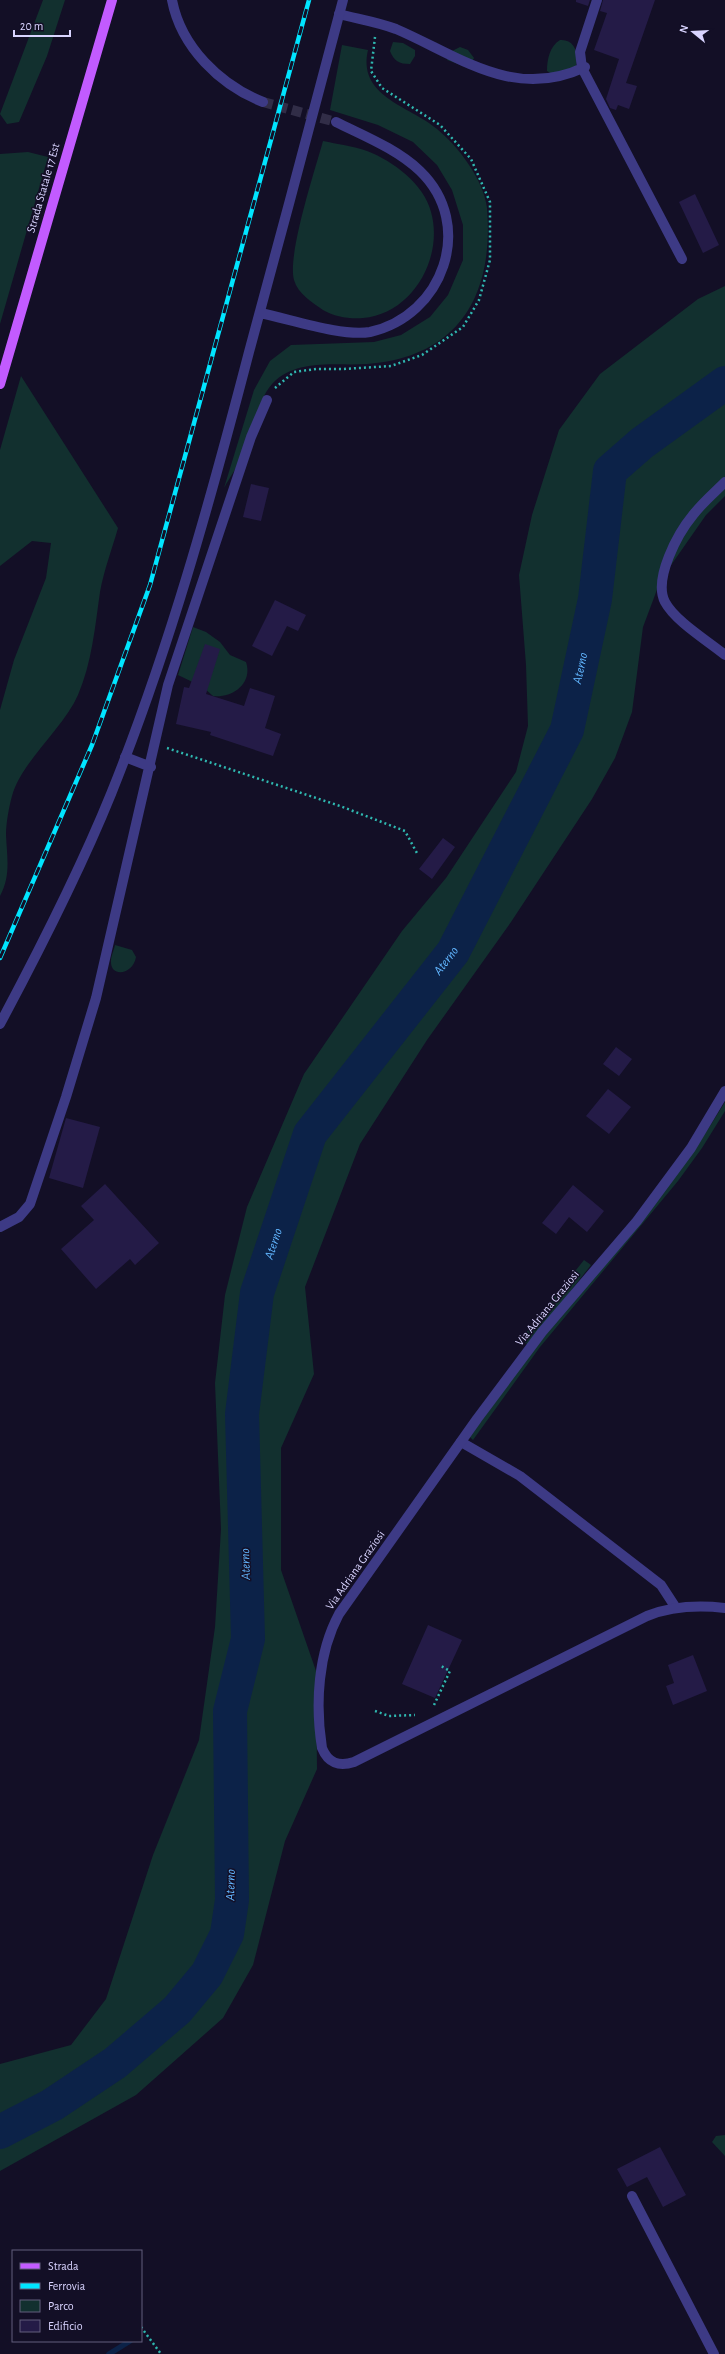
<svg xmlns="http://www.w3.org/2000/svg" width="725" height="2354" font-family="'Alegreya Sans',sans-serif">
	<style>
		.green { fill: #12302f }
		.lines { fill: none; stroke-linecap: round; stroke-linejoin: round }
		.stream { stroke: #0c2248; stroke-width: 5.5 }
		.river { stroke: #0c2248; stroke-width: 34 }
		.building { fill: #241b47 }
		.street-tunnel { stroke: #312d47; stroke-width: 10; stroke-dasharray: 10 5; stroke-linecap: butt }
		.path { stroke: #2fb8b0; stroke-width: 2.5; stroke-dasharray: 2 3; stroke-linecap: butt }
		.lane { stroke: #3d3a85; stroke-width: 10 }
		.street { stroke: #3d3a85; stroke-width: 10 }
		.primary { stroke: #c25bff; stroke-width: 10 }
		.rail-casing { stroke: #00e5ff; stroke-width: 4.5 }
		.rail { stroke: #130f26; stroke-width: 3; stroke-dasharray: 9; stroke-linecap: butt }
		.labels { text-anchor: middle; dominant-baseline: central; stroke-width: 3; stroke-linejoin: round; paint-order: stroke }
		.street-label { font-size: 12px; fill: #d9d4ff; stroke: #130f26 }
		.water-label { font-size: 13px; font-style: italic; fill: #62b6ff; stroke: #130f26 }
	</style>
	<rect width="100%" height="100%" fill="#130f26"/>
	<path class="green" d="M43,0H65L47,56L19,122L7,124L0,114Z
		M560,40C575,39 579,54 576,66L554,75L547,71C547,59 550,46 560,40Z
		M393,42L403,43L415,50V56L410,64C399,64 394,61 390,51Z
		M342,45L368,50C357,97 410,106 437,129C458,146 484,180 487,208C494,294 460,357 367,364C335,366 302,359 276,380C259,394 251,434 243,454C238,466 230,477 224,488L254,390L270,361L291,345L374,342L401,335L430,317L448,295L463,260V225L452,190L437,165L413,142L378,125L330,110Z
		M460,47L468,50L474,58L469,68L447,60L450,52Z
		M323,141C337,144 353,146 367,151C393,161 424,184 431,212C444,258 412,314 363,318C349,319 335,317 323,310C312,302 298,294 294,280C287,255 315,170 323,141Z
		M28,152L48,157L0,324V154Z
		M725,286V496L706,515L660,581L655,595L643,627L632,712L615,758L592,799L511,922L427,1040L360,1144L305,1287L314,1374L281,1448V1570L316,1671L317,1769L285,1841L253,1965L223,2018L136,2095L0,2171V2064L71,2045L106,1999L153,1855L199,1740L215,1627L221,1529L215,1383L225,1295L247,1207L304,1074L402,931L446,878L516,772L528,726L526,665L519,575L532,515L559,430L600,374L698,299Z
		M21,376L118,528C112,549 104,570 100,592C95,627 92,662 78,695C63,729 21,762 12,796C9,807 6,823 6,835C7,857 11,876 0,896V710L14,660L46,578L51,543L32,541L0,566V450Z
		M193,627L206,632L220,642L230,655L246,662C253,683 233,698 213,696L203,687L178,675Z
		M115,945L132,950L136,957C133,975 110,978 111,961C111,956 114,950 115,945Z
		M725,1102V1111L702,1148L678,1181L540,1347L473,1440L470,1437C492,1407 513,1376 536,1347C601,1266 672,1191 725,1102Z
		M584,1260L591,1265L528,1345L521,1339Z
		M725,2135V2156L712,2142L716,2136Z"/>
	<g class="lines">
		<path class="stream" d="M109,2354L130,2341"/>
		<path class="river" id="s1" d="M0,2132L52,2105L115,2063L177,2010L207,1974L227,1934L232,1900L230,1711L248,1639L242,1414L257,1293L310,1134L453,952L567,730L595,599L610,471L642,443L725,383"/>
	</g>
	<path class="building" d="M576,0H590L588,6L576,2Z
		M603,0H655L626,83L637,86L629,109L618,105L616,110L610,108L606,99L619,59L594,50L607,13L600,11Z
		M695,194L719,245L703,253L679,202Z
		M251,484L269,488L261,521L243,517Z
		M275,600L306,615L298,631L287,626L272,656L252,646Z
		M205,644L220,649L206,694L244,706L250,688L275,696L265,728L281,734L273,756L210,735L211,732L176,724L184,687L189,688Z
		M443,838L455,847L432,879L419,869Z
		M616,1047L632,1059L619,1076L603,1064Z
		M608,1089L631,1107L609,1134L586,1116Z
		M66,1118L100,1127L83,1188L49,1178Z
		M105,1184L159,1243L135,1265L130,1259L96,1289L61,1249L94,1220L81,1206Z
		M573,1185L604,1211L587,1232L569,1217L556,1234L542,1223Z
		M428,1625L462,1640L435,1698L402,1684Z
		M693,1655L707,1691L673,1705L666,1686L674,1683L668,1665Z
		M660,2147L686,2195L663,2207L647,2177L627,2187L617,2169Z"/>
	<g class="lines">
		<path class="street-tunnel" d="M263,102L336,122"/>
		<path class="path" d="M275,388L294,372L316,369H343L391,366L422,355L463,327L479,300L490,260V202L471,159L440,125L382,88L371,71L375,37
			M167,748L340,806L405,831L418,855
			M434,1705L450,1671L441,1666
			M375,1711L389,1716L415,1715
			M141,2327L161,2354"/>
		<path class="lane" d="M597,0L580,52L582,68L682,259
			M339,14C358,19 378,22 396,29C459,56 514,101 585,67
			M125,757L151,767
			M0,1227L19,1217L30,1204L66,1097L96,998L168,685L251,437L267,400
			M461,1442L520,1476L661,1585L676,1608
			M632,2196L714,2354"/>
		<path class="street" d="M172,0C181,47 220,85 263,102
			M260,313C290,319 342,337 370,332C443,316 476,225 420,171C397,149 364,136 336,122
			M725,482C714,493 702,503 693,515C678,533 653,579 665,602C675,621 708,641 725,655
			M0,1024C40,949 79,873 111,794C169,650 210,502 249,352C281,235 312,117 343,0
			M725,1091L691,1148L637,1221L542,1332L477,1419L339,1614C318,1653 315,1704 322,1748C328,1763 339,1767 354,1762L647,1616C672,1606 698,1605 725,1608"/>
		<path class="primary" d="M0,384L112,0"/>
		<defs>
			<path id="rail" d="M0,958L92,745L150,585L309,0"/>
		</defs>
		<use href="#rail" class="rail-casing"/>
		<use href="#rail" class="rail"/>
	</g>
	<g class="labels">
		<g class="street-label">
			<text transform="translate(43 188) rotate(-74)">Strada Statale 17 Est</text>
			<text transform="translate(547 1308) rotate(-51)">Via Adriana Graziosi</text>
			<text transform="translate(355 1570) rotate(-55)">Via Adriana Graziosi</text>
		</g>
		<g class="water-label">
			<text stroke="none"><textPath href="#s1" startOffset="1664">Aterno</textPath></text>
			<text stroke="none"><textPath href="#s1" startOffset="1340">Aterno</textPath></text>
			<text stroke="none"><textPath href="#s1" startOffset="1004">Aterno</textPath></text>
			<text transform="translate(246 1564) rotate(-92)">Aterno</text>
			<text transform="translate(231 1885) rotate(-89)">Aterno</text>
		</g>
	</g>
	<rect x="12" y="2250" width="130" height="92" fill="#130f26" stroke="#625e7d"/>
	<rect x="20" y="2263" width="20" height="6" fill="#c25bff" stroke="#625e7d"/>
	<text x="48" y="2270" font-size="12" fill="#d9d4ff">Strada</text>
	<rect x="20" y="2283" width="20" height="6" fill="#00e5ff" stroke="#625e7d"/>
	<text x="48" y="2290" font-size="12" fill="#d9d4ff">Ferrovia</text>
	<rect x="20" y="2300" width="20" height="12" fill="#12302f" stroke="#625e7d"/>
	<text x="48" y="2310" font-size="12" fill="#d9d4ff">Parco</text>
	<rect x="20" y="2320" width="20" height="12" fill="#241b47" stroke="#625e7d"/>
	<text x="48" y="2330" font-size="12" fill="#d9d4ff">Edificio</text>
	<g transform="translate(693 32) rotate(288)" stroke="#130f26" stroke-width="3" paint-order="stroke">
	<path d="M0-3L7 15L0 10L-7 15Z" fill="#d9d4ff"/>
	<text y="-6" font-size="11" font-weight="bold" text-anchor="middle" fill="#d9d4ff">N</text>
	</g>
	<path d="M14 30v6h56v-6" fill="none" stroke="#d9d4ff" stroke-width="2"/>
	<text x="20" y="30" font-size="12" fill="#d9d4ff" stroke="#130f26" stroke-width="3" paint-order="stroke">20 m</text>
</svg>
